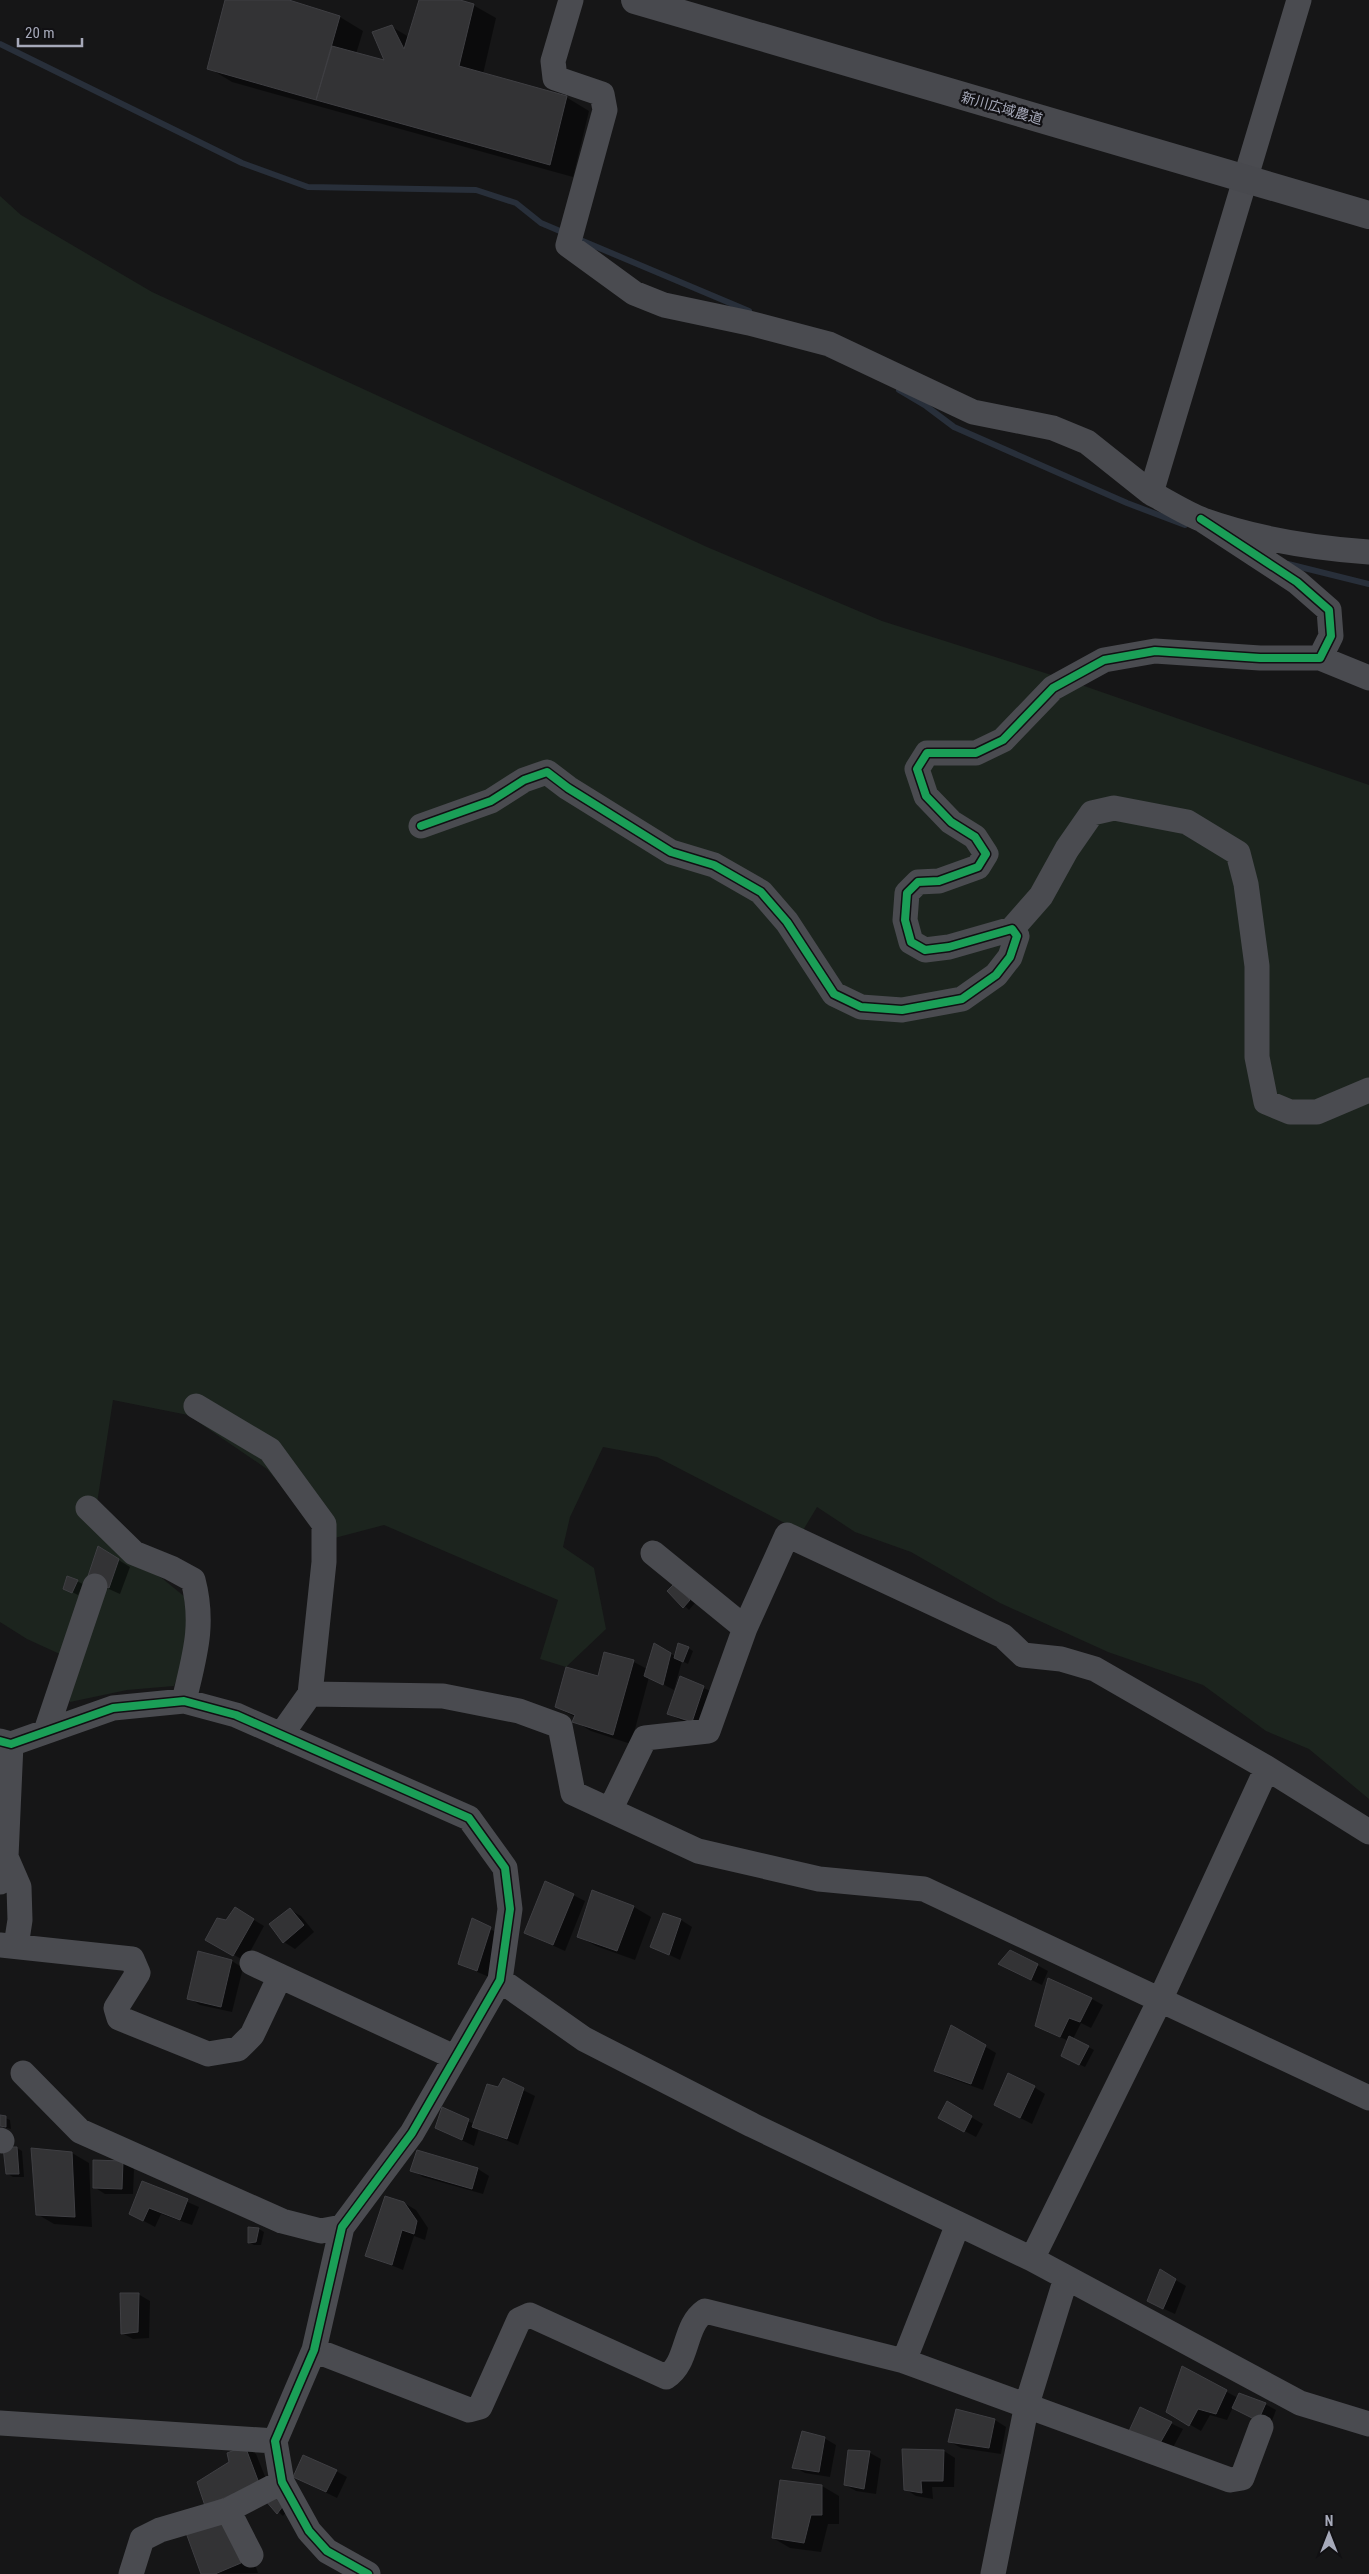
<svg xmlns="http://www.w3.org/2000/svg" width="1369" height="2574" font-family="'Roboto Condensed','Noto Sans JP',sans-serif">
	<style>
		.green { fill: #1c241e }
		.shadow { fill: #0007 }
		.lines { fill: none; stroke-linecap: round; stroke-linejoin: round }
		.stream { stroke: #282f3a; stroke-width: 6 }
		.building { fill: #333335; stroke: #3f3f43 }
		.street { stroke: #4a4b50; stroke-width: 25 }
		.secondary { stroke: #48494e; stroke-width: 28 }
		.cycleway-casing { stroke: #111013; stroke-width: 11 }
		.cycleway { stroke: #1a9f57; stroke-width: 8 }
		.labels { text-anchor: middle; dominant-baseline: central; stroke-width: 4.5; stroke-linejoin: round; paint-order: stroke }
		.street-label { font-size: 14px; fill: #a6a9b9; stroke: #111013 }
	</style>
	<rect width="100%" height="100%" fill="#161617"/>
	<path class="green" d="M0,196L21,215L152,292L707,547L882,621L1067,680L1369,785V1799L1309,1749L1266,1731L1203,1685L1108,1652L1000,1603L911,1552L855,1532L817,1507L802,1532L657,1457L603,1447L570,1517L563,1547L594,1568L606,1629L566,1667L540,1659L558,1600L384,1525L327,1540L267,1469L188,1415L113,1400L97,1503L117,1552L163,1579L185,1597L191,1640L174,1686L127,1690L70,1702L62,1655L27,1639L0,1622Z"/>
	<path class="shadow" d="M226,0H285L340,17L363,31L356,54L387,62L392,27L409,37L420,0H455L473,5L496,18L483,74L566,97L589,111L573,177L232,82L209,68Z
		M99,1548L130,1567L120,1594L100,1585Z
		M68,1577L83,1584L78,1595L70,1591Z
		M680,1587L695,1603L689,1610L669,1591Z
		M655,1645L675,1656L688,1648L693,1651L688,1664L682,1661L674,1690L649,1677L631,1744L591,1731L574,1721L575,1717L556,1707L598,1677L634,1662L647,1669Z
		M681,1678L715,1693L703,1728L680,1720L669,1714Z
		M573,1895L585,1901L565,1951L525,1933Z
		M634,1907L651,1917L635,1960L596,1946L578,1936Z
		M290,1910L301,1916L314,1932L295,1949L284,1942Z
		M246,1915L264,1926L245,1961L207,1940Z
		M472,1920L502,1935L489,1977L459,1964Z
		M681,1920L692,1927L680,1960L651,1946Z
		M199,1953L232,1961L243,1968L232,2012L200,2005L189,1998Z
		M1037,1965L1048,1971L1042,1985L1010,1970Z
		M1092,1999L1103,2005L1091,2028L1081,2023L1073,2039L1094,2050L1085,2067L1068,2059L1069,2041L1048,2032Z
		M952,2027L996,2053L983,2090L947,2077L936,2071Z
		M503,2080L535,2096L518,2145L479,2129L474,2146L436,2128L443,2109L474,2124Z
		M1034,2087L1045,2094L1032,2124L1007,2111Z
		M947,2103L983,2124L976,2137L951,2124Z
		M0,2116L10,2120L11,2129L0,2126Z
		M5,2148H17L22,2151L24,2177H13L8,2174Z
		M417,2151L478,2169L489,2176L483,2194L423,2177L412,2170Z
		M72,2153L89,2163L92,2227L54,2224L37,2214Z
		M123,2163L134,2169L133,2194H105L94,2187Z
		M142,2182L199,2207L192,2225L161,2214L155,2227L142,2220Z
		M404,2203L416,2210L428,2228L425,2240L414,2236L403,2270L366,2255Z
		M259,2229L264,2232L261,2245H254L249,2242Z
		M1160,2271L1186,2286L1175,2314L1160,2307Z
		M138,2294L150,2301L149,2338L133,2339L122,2333Z
		M1183,2368L1238,2398L1265,2404L1276,2410L1270,2426L1233,2407L1227,2420L1210,2415L1201,2431L1168,2412Z
		M1140,2409L1183,2429L1171,2451L1142,2437Z
		M957,2411L995,2420L1006,2427L1001,2454L961,2448L949,2441Z
		M824,2438L836,2445L830,2477L805,2473L794,2467Z
		M244,2447L256,2454L270,2489L217,2511L231,2463Z
		M849,2451L870,2453L881,2459L876,2494L856,2491L845,2485Z
		M904,2451H944L955,2458L954,2487H932L933,2499L916,2496L905,2489Z
		M336,2471L347,2477L337,2498L294,2477Z
		M822,2486L839,2496V2524H828L821,2552L790,2548L773,2538Z
		M267,2501L288,2510L283,2516Z
		M243,2530L258,2573L203,2574Z"/>
	<g class="lines">
		<path class="stream" d="M0,44L242,163L308,187L476,190L516,203L541,223L567,234
			M578,239L749,311
			M899,390L926,406L954,427L1127,503L1185,525
			M1288,564L1369,584"/>
	</g>
	<path class="building" d="M225,0H289L340,16L316,100L207,69Z
		M419,0H460L474,4L459,66L567,96L550,165L316,100L332,46L384,60L372,32L392,25L404,49Z
		M98,1546L119,1559L109,1588L87,1579Z
		M67,1576L78,1580L72,1593L63,1589Z
		M675,1583L690,1600L683,1608L667,1591Z
		M654,1643L671,1653L663,1685L644,1676Z
		M678,1643L689,1647L683,1662L674,1658Z
		M604,1652L634,1660L613,1735L572,1722L575,1715L555,1707L566,1667L598,1676Z
		M680,1676L704,1686L692,1722L667,1714Z
		M545,1881L574,1894L553,1945L524,1933Z
		M592,1890L634,1906L617,1951L577,1937Z
		M235,1907L254,1919L233,1956L205,1940L217,1918L226,1920Z
		M290,1908L304,1925L283,1943L269,1924Z
		M663,1913L681,1919L669,1955L650,1947Z
		M472,1918L491,1927L477,1971L458,1964Z
		M1010,1950L1038,1964L1031,1980L998,1964Z
		M198,1951L232,1960L221,2007L187,1999Z
		M1048,1978L1092,1998L1080,2022L1069,2018L1060,2037L1035,2026Z
		M951,2025L986,2045L971,2084L934,2071Z
		M1069,2036L1089,2046L1079,2065L1061,2056Z
		M1008,2073L1035,2086L1020,2118L994,2105Z
		M503,2078L524,2088L507,2139L472,2127L487,2084L498,2087Z
		M947,2101L972,2116L964,2132L938,2118Z
		M442,2107L469,2119L462,2140L435,2128Z
		M0,2115L6,2116V2127L0,2126Z
		M3,2147H17L19,2174H6Z
		M31,2148L72,2152L75,2217L36,2215Z
		M417,2150L478,2168L472,2189L410,2171Z
		M93,2160L123,2161L122,2189L93,2188Z
		M142,2181L188,2199L180,2220L149,2208L143,2221L129,2214Z
		M385,2196L404,2202L417,2221L414,2234L402,2230L392,2265L365,2256Z
		M248,2227L259,2228L256,2242L248,2243Z
		M1160,2269L1176,2279L1163,2309L1147,2301Z
		M120,2293H139L138,2332L121,2334Z
		M1182,2366L1227,2390L1216,2414L1198,2409L1189,2426L1166,2412Z
		M1239,2393L1266,2403L1258,2421L1232,2408Z
		M1140,2407L1172,2422L1159,2445L1129,2431Z
		M956,2409L995,2419L989,2448L948,2442Z
		M802,2431L825,2437L819,2472L792,2468Z
		M245,2446L259,2483L205,2506L197,2482L229,2462L227,2453Z
		M902,2449L944,2450L943,2481H921L922,2493L904,2490Z
		M848,2450L870,2451L864,2489L844,2485Z
		M303,2455L337,2470L326,2492L293,2477Z
		M780,2480L822,2485V2515H811L804,2543L772,2538Z
		M274,2495L283,2506L277,2514L265,2500Z
		M226,2519L241,2563L215,2574H201L185,2530Z"/>
	<g class="lines">
		<path class="street" d="M571,0L553,61L555,78L602,94L605,110L568,245L634,293L664,305L749,323L829,344L973,412L1053,428L1087,442L1151,493
			M1299,0L1151,493C1168,502 1185,513 1203,520C1256,539 1313,548 1369,552
			M1320,658L1369,678
			M421,826L491,801L524,780L547,772L568,788L671,852L714,865L761,892L787,922L834,994L861,1007L902,1010L962,999L996,975L1010,957L1017,936L1012,929L949,947L925,950L911,942L905,920L907,893L918,882L939,881L978,867L986,854L975,837L951,822L926,796L917,769L927,753H976L1003,740L1053,688L1104,660L1155,651L1260,658H1320L1331,636L1329,610L1297,582L1201,519
			M1012,929L1041,896L1067,849L1092,813L1114,808L1187,822L1238,853L1246,884L1257,966V1057L1266,1102L1290,1112H1317L1369,1090
			M196,1406L270,1450L324,1524V1562L310,1694
			M88,1508L134,1553L171,1568L193,1580C205,1626 194,1657 184,1701
			M745,1628L787,1535L1003,1636L1023,1655L1061,1659L1095,1669L1267,1768L1369,1832
			M46,1731L95,1586
			M281,1735L310,1694L443,1696L519,1711L560,1726L573,1793L698,1851L819,1879L924,1889L1369,2098
			M0,1741L11,1744L113,1708L184,1701L236,1715L469,1818L505,1868L510,1909L500,1980L412,2133L342,2227L314,2350L275,2441L282,2482L309,2531L327,2551L368,2574
			M610,1810L645,1738L708,1731L745,1628L653,1553
			M6,1857L19,1887L20,1920L16,1946
			M0,1882L6,1857L11,1744
			M0,1945L132,1959L138,1973L116,2008L119,2018L208,2054L238,2049L252,2035L280,1976
			M252,1963L454,2057
			M500,1980L584,2039L752,2125L1032,2259L1300,2403L1369,2424
			M23,2073L80,2131L282,2221L321,2231L342,2227
			M0,2140L2,2141
			M1032,2259L1160,2000L1267,1768
			M314,2350L469,2410L480,2407L519,2320L530,2315L666,2377C689,2363 683,2326 705,2311L904,2361L1230,2480L1242,2478L1261,2427
			M904,2361L958,2224
			M0,2423L275,2441
			M251,2555L228,2510L282,2482
			M131,2574L142,2539L160,2530L228,2510
			M993,2574L1027,2404L1066,2278"/>
		<path class="secondary" d="M635,0L1369,215"/>
		<defs>
			<path id="cycleway" d="M421,826L491,801L524,780L547,772L568,788L671,852L714,865L761,892L787,922L834,994L861,1007L902,1010L962,999L996,975L1010,957L1017,936L1012,929L949,947L925,950L911,942L905,920L907,893L918,882L939,881L978,867L986,854L975,837L951,822L926,796L917,769L927,753H976L1003,740L1053,688L1104,660L1155,651L1260,658H1320L1331,636L1329,610L1297,582L1201,519
				M0,1741L11,1744L113,1708L184,1701L236,1715L469,1818L505,1868L510,1909L500,1980L412,2133L342,2227L314,2350L275,2441L282,2482L309,2531L327,2551L368,2574"/>
		</defs>
		<use href="#cycleway" class="cycleway-casing"/>
		<use href="#cycleway" class="cycleway"/>
	</g>
	<g class="labels">
		<g class="street-label">
			<text transform="translate(1002 108) rotate(16)">新川広域農道</text>
		</g>
	</g>
	<g transform="translate(1329 2534)" stroke="#111013" stroke-width="4" paint-order="stroke">
	<path d="M0-4L9 19L0 12L-9 19Z" fill="#a6a9b9"/>
	<text y="-8" font-size="14" font-weight="bold" text-anchor="middle" fill="#a6a9b9">N</text>
	</g>
	<path d="M18 38v8h64v-8" fill="none" stroke="#a6a9b9" stroke-width="2.5"/>
	<text x="25" y="38" font-size="15" fill="#a6a9b9" stroke="#111013" stroke-width="4" paint-order="stroke">20 m</text>
</svg>
